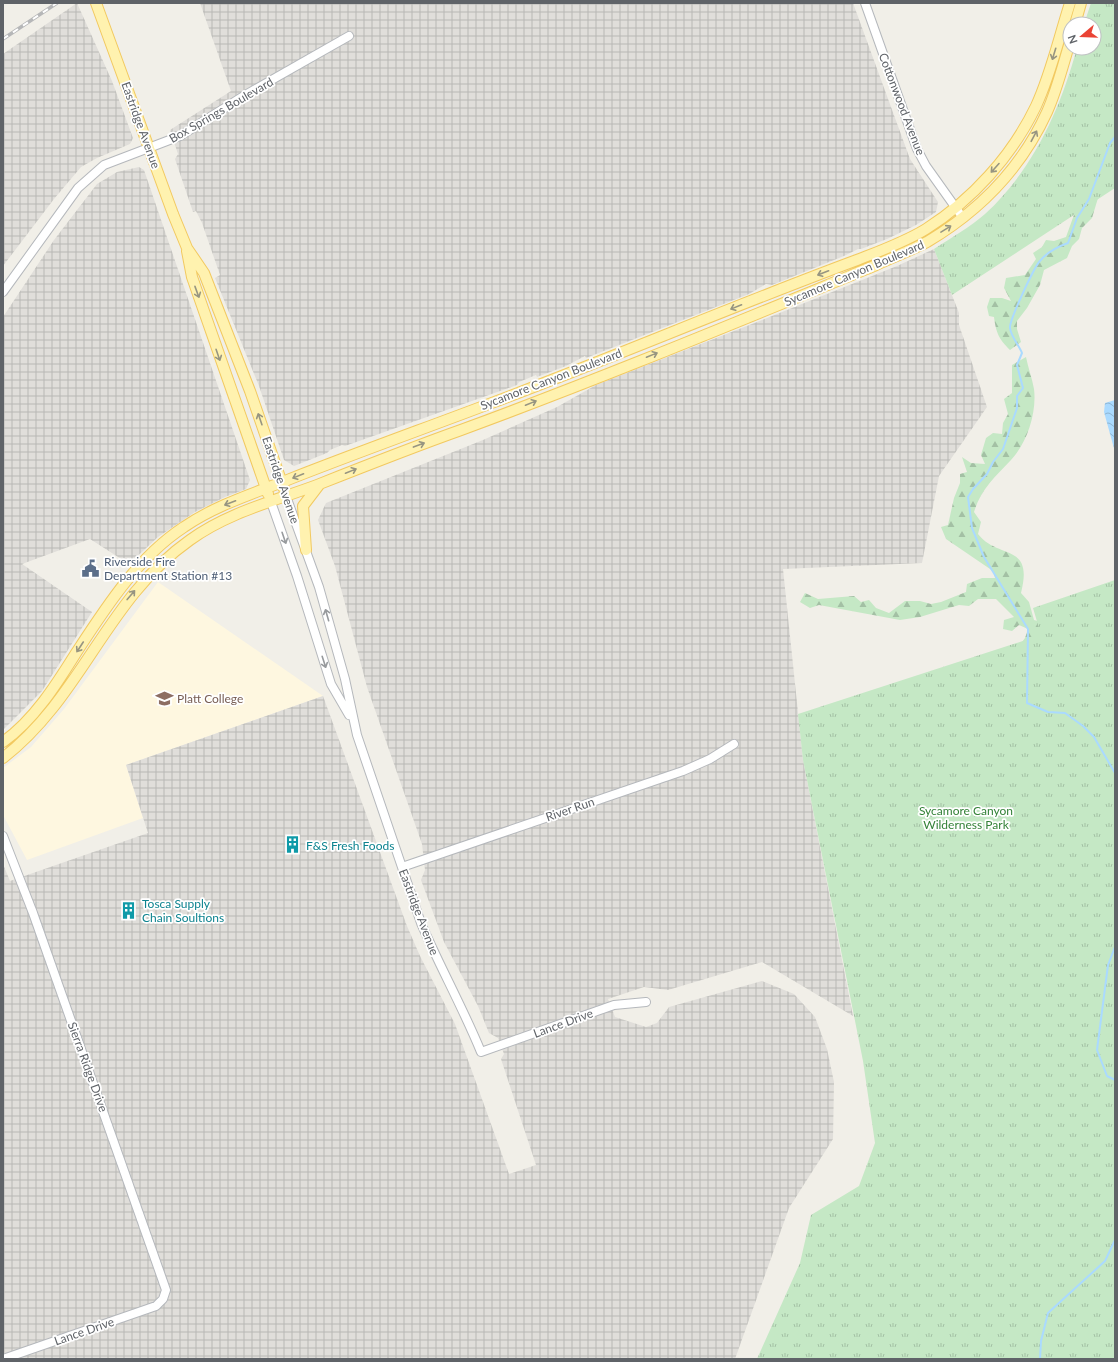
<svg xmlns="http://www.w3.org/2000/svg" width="1118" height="1362" font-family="Lato,sans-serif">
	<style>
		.commercial { fill: #fef7e0 }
		.industrial { fill: url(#industrial-grid) }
		.forest { fill: url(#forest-firs) }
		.park { fill: url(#park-tufts) }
		.water { fill: url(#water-waves) }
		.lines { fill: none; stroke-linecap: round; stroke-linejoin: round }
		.stream { stroke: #aadaff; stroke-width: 2 }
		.minor-casing { stroke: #b5b8bc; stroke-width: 10 }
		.major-casing { stroke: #f2c960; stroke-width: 12 }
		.minor { stroke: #fff; stroke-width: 8 }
		.major { stroke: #fff2af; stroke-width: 10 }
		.rail-casing { stroke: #b6b7b8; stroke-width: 3.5 }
		.rail { stroke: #fff; stroke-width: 2; stroke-dasharray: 6; stroke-linecap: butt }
		.oneway { stroke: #979581 }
		.oneway2 { stroke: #979a9d }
		.labels { text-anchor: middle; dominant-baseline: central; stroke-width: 3.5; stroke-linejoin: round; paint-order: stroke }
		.street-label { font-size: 12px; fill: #5f6368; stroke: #fff }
		.service-label { font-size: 12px; fill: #4e5e75; stroke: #fff; text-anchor: start }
		.education-label { font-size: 12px; fill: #785e54; stroke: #fff; text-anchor: start }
		.park-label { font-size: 12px; fill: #348238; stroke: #fff }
		.culture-label { font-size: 12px; fill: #0d838f; stroke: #fff; text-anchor: start }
	</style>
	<defs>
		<pattern id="industrial-grid" width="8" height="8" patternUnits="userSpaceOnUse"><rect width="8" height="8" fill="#e0deda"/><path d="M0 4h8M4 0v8" fill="none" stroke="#b9b8b5"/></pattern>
		<pattern id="forest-firs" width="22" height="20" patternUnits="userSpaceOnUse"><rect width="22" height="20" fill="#c5e8c5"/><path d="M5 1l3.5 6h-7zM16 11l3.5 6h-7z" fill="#a3c0a4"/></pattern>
		<pattern id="park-tufts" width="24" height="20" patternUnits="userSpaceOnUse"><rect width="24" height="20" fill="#c5e8c5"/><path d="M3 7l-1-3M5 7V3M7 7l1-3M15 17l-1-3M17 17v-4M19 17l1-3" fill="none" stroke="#a3c0a4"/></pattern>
		<pattern id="water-waves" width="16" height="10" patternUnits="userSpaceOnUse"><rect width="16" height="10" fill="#aadaff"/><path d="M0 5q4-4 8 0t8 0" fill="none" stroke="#8eb4d2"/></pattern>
	</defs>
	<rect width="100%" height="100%" fill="#f1efe8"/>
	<path class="commercial" d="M158,582L323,696L126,765L143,818L27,860L3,815V768L31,747L64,709Z"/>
	<path class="industrial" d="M77,3L112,81L133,138L130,144L97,158L81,167L54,199L3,266V54Z
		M200,3H853L910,159L938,202L936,212L916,225L887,239L861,249H858L844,256L772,285L766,284L749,294L586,358L585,356L566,366L537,377L536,375L519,382L517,385L345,446L342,445L330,450L327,453L294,466L284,460L259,386L215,278L220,275L202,223L196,211L193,212L175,159L178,154L170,130L231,91Z
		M139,167L144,170L250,480L246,489L225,497L195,512L158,537L129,564L90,539L22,564L92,612L42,691L3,730V317L54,240L97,184L117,172Z
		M934,249L959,313V325L987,407L939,476L922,563L783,569L803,760L853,1016L762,962L668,990L644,987L608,999L615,1017L646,1027L657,1023L669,1007L762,981L794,994L815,1017L827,1049L834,1082L833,1139L789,1208L735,1359H3V864L10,881L148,833L126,765L323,696L407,926L420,956L455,1024L509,1174L536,1165L501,1059L504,1054L498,1038L489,1033L478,1006L444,942L421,880L425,870L422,844L367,687L335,566L318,520L326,503L483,440L557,407L596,385L772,316L897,266Z"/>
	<path class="forest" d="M1098,198L1092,218L1082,228L1079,239L1072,246L1067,258L1044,270L1040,285L1027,308L1017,321V329L1021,342L1010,350C999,339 996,333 994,317L989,316L987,307L990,298H1002L1011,301L1004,288L1006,278L1025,275L1036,259L1033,253L1042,247L1046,240L1054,241L1066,237L1075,212Z
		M1026,357C1028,367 1032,378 1034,389C1037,413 1027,443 1011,460C995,477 981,489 974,512L981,522L978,534C998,560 1034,542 1021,593L1029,602L1034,620L1045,623L1049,633L1011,657L1025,638L1028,629L1019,625L1012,631L1003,629L1004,620L1014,617L996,599H978L969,606L959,605L920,617L900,620L819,605L810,608L800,602L805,593L818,599L854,596L861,602L869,600L876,608L889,613L905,601H920L931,604L941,602L966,592L967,584L982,578H995L993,571L946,539L941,527L948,525L954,498L960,483V474L967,472L962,457L971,463L985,464L981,455L986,438L993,433L1002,434L1003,423L1008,414L1004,399L1012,393V365Z"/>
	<path class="park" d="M1091,3H1115V188L952,295L934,249C951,238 970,227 985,214C1033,170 1060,110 1077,48H1094V24H1084Z
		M1115,580V1359H757L800,1263L811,1215L859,1186L875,1143L863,1061L803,760L798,714L1041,635L1033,608Z"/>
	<path class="water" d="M1115,400V452L1104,412L1105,403Z"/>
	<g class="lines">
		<path class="stream" d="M1115,137L1110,143L1089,199L1077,218L1068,243C1057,247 1047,252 1040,261C1034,267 1009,321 1010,328C1011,337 1019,345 1022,353L1017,365L1023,388L1017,396V408L1003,449L993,462L987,474L973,489L968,497L972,528L984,557L1028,629L1027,703L1048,712L1065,713L1083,726L1094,737L1115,773
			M1115,947L1108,965L1097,1050L1107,1076L1115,1080
			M1040,1359L1041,1341L1048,1313L1105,1261L1115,1240"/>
		<defs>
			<path id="minor" d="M865,3L917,149L926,166L963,218
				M3,292L78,188L104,165L180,136L247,94L349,36
				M286,496L319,587L345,679L357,735L421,923C440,967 463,1008 481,1052L614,1005L646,1002
				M271,502L297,576L331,684L349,715
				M3,836L33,913L166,1290L163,1299L156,1306L3,1359
				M402,867L683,771L710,759L734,744"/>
			<path id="major" d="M96,3L173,214L187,248L204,273L250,391L284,489
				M1075,24L1081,3
				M187,251L192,277L268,494
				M306,550L303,506L319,485
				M3,742C34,720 56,685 76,653C106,607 138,557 184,527C216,505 255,493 290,479C356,453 423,429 489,404C612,358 733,306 857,260C880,251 905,242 926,229C972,200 1012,156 1036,106C1051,74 1059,37 1070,3
				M3,758C83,696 106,599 190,540C227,513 274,501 317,485C365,466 413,447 461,430C600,379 737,322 874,266C891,258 910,251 927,242C981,210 1021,169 1047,112C1057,90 1063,65 1070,42"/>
		</defs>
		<use href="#minor" class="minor-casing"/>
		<use href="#major" class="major-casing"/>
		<use href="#minor" class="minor"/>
		<use href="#major" class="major"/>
		<defs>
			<path id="rail" d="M3,39L57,3"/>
		</defs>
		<use href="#rail" class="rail-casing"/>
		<use href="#rail" class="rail"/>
	</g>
	<defs><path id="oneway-shaft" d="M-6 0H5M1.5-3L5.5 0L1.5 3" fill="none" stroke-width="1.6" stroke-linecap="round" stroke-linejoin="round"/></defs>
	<g class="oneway">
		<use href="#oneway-shaft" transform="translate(1054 54) rotate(107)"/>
		<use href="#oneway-shaft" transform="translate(1034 136) rotate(-62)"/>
		<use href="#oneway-shaft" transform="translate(995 168) rotate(132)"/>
		<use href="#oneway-shaft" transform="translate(946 229) rotate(-32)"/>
		<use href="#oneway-shaft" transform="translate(823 273) rotate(159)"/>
		<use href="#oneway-shaft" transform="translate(197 292) rotate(70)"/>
		<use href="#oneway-shaft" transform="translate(736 307) rotate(158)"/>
		<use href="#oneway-shaft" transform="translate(218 355) rotate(71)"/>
		<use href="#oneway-shaft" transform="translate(652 355) rotate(-22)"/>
		<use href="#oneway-shaft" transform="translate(531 403) rotate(-22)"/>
		<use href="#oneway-shaft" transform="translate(260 419) rotate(-109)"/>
		<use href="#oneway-shaft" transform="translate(419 445) rotate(-20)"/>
		<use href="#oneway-shaft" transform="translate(351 471) rotate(-22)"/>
		<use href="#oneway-shaft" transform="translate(298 476) rotate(158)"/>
		<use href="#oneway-shaft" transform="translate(230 503) rotate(159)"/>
		<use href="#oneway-shaft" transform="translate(131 595) rotate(-50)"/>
		<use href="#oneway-shaft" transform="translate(80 647) rotate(123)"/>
	</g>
	<g class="oneway2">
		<use href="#oneway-shaft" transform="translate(284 538) rotate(71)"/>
		<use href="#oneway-shaft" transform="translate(327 615) rotate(-106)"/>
		<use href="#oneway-shaft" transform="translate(324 662) rotate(72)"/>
	</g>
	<defs>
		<symbol id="civic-bare" viewBox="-9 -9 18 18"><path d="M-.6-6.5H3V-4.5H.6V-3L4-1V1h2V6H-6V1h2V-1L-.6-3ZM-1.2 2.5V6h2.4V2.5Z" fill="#5c6f8a" stroke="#fff" stroke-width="2.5" paint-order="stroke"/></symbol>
		<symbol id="university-bare" viewBox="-9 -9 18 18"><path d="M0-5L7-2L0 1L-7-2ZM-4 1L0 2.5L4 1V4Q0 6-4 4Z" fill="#8d6e63" stroke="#fff" stroke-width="2.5" paint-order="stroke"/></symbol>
		<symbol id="building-bare" viewBox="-9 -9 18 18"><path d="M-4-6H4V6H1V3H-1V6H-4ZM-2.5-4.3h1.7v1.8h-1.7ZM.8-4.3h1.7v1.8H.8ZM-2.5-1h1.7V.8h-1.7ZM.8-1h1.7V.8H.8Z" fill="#0f9aa8" stroke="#fff" stroke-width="2.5" paint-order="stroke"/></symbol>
	</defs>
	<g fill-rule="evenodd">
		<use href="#civic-bare" x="78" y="556" width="25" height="25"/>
		<use href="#university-bare" x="152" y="686" width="25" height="25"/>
		<use href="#building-bare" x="280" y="832" width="25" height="25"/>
		<use href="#building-bare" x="116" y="898" width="25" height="25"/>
	</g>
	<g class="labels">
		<g class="street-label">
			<text transform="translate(902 104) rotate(69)">Cottonwood Avenue</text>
			<text transform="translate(221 110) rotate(-30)">Box Springs Boulevard</text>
			<text transform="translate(141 125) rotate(70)">Eastridge Avenue</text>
			<text transform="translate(854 273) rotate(-23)">Sycamore Canyon Boulevard</text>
			<text transform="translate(551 379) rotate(-21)">Sycamore Canyon Boulevard</text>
			<text transform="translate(281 480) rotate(71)">Eastridge Avenue</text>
			<text transform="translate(570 809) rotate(-19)">River Run</text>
			<text transform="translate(419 912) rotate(69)">Eastridge Avenue</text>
			<text transform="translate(563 1023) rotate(-20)">Lance Drive</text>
			<text transform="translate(88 1067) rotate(70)">Sierra Ridge Drive</text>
			<text transform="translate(84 1331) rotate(-19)">Lance Drive</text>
		</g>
		<g class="service-label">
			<text x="104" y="561">Riverside Fire<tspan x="104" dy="14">Department Station #13</tspan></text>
		</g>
		<g class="education-label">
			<text x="177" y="698">Platt College</text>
		</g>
		<g class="park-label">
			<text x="966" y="810">Sycamore Canyon<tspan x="966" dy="14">Wilderness Park</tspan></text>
		</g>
		<g class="culture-label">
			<text x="306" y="845">F&amp;S Fresh Foods</text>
			<text x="142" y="903">Tosca Supply<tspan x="142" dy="14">Chain Soultions</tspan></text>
		</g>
	</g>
	<rect width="1118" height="1362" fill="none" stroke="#5f6368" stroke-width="8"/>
	<g transform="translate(1082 36) rotate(251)"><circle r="19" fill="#ffffff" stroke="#bfc1c3"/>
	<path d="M0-3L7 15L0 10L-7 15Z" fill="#ea4335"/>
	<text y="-6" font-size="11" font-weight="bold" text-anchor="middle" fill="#5f6368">N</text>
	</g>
</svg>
